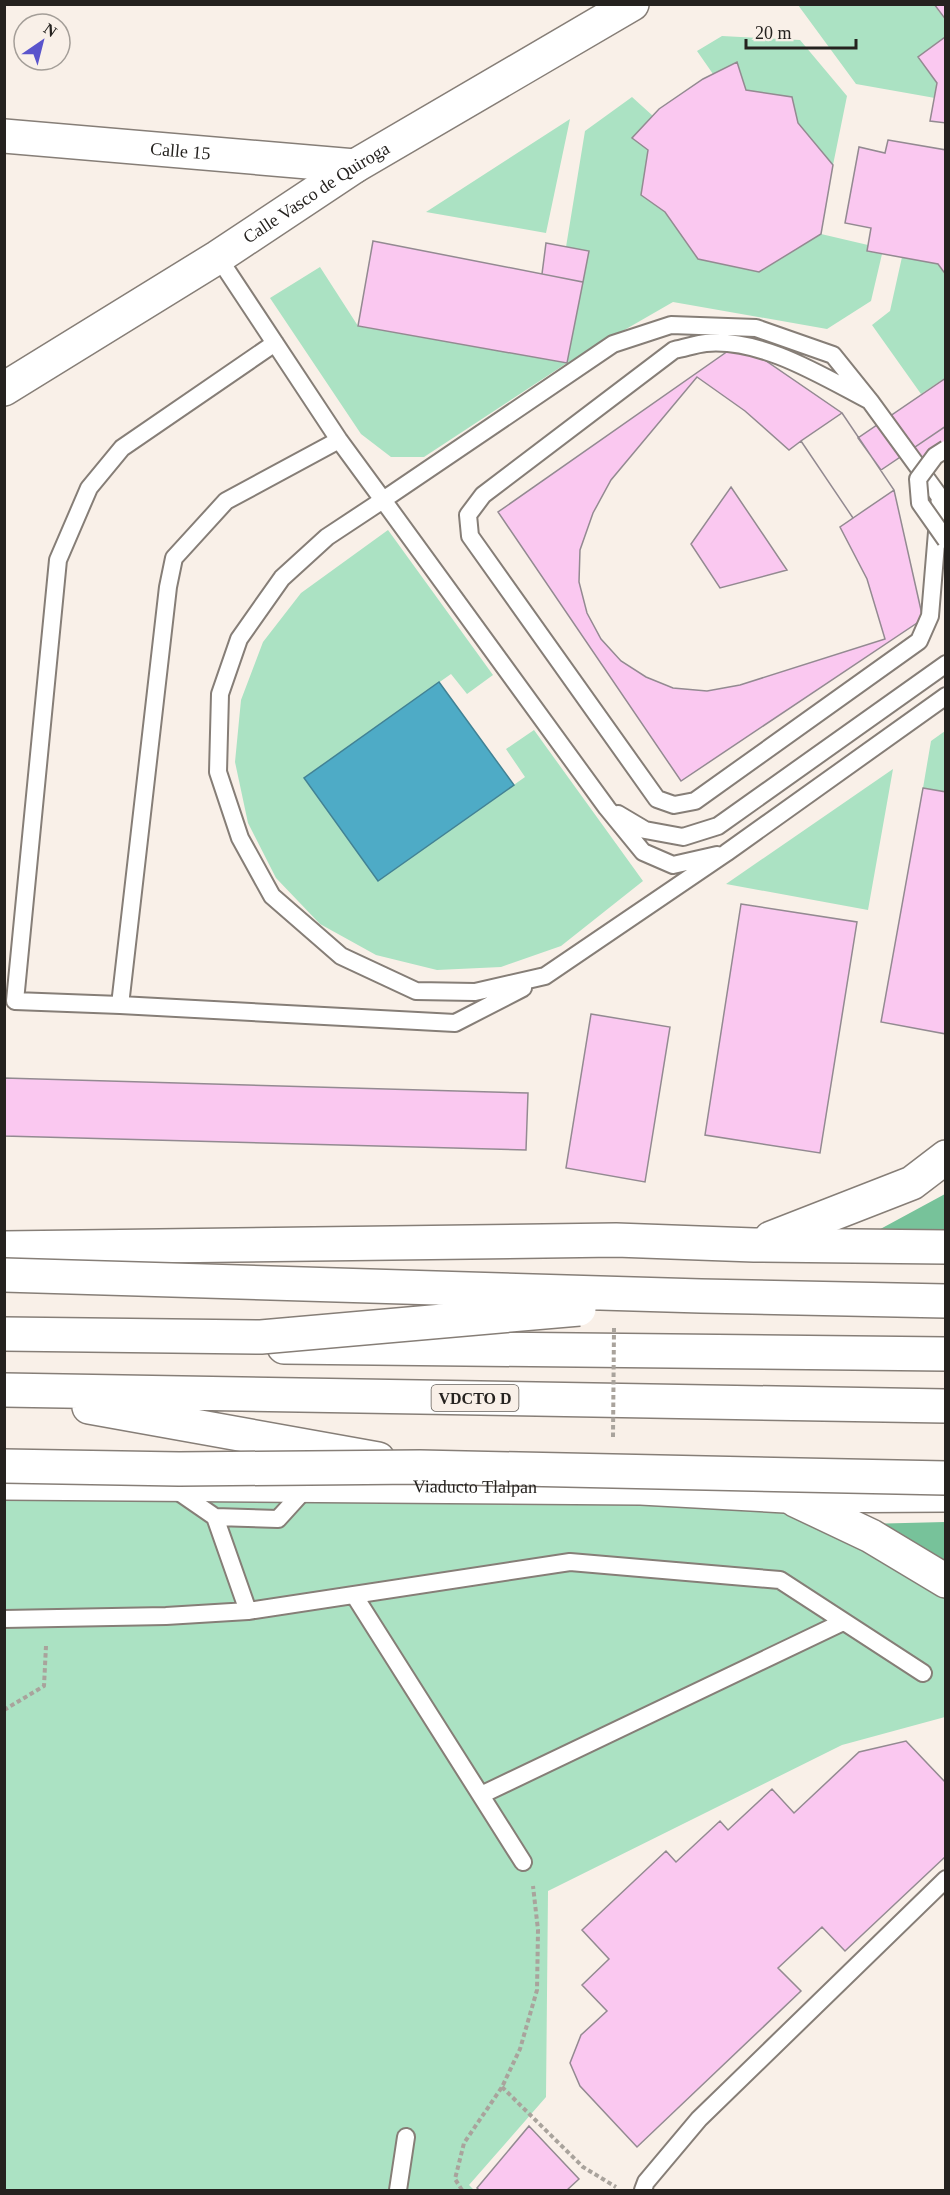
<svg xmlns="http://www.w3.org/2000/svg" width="950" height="2195" font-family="Georgia,serif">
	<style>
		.green { fill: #abe2c3 }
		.forest { fill: #77c29a }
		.water { fill: #4eabc6; stroke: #428294; stroke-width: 1.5 }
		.building { fill: #fac8f0; stroke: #938a91; stroke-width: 1.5; fill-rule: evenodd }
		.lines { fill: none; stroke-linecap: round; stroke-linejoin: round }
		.service-casing { stroke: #867e77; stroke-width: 20 }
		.minor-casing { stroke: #867e77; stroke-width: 36 }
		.secondary-casing { stroke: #867e77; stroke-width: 36 }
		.motorway-casing { stroke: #867e77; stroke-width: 36 }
		.path { stroke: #a9a39c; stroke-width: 4; stroke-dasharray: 4.5 3; stroke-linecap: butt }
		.service { stroke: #fff; stroke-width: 16 }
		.minor { stroke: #fff; stroke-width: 33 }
		.secondary { stroke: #fff; stroke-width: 33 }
		.motorway { stroke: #fff; stroke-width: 33 }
		.service-bridge-casing { stroke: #867e77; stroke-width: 20; stroke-linecap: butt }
		.motorway-bridge-casing { stroke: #867e77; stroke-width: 36; stroke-linecap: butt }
		.path-bridge { stroke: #a9a39c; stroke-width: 4; stroke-dasharray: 4.5 3; stroke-linecap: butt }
		.service-bridge { stroke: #fff; stroke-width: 16 }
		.motorway-bridge { stroke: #fff; stroke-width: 33 }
		.labels { text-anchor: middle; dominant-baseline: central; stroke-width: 4.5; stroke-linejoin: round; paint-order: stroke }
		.shield { fill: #f9f0e8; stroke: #65605b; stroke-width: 1.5 }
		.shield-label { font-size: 16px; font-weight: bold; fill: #25221f }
		.street-label { font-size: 18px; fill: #25221f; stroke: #f9f0e8 }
	</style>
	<rect width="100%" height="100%" fill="#f9f0e8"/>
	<path class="green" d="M798,5H934L945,20V37L918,57L937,83L935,98L856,84Z
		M722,36L800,40L847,96L833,165L746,90L737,62L713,74L697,51Z
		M632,97L653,116L633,138L648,150L641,195L665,212L698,259L759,272L821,234L868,245L867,251L882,254L871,301L827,329L673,302L567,363L424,457H391L361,434L270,298L320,267L358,326L567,363L589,251L566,247L585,131Z
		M570,119L546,233L426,212Z
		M902,257L938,264L945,275V378L921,394L872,325L890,311Z
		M388,530L493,675L467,694L451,674L304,778L378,881L525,777L506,749L534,730L643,881L561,946L501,967L437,970L376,955L320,924L276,878L248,823L235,762L241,700L263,642L301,593Z
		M945,731V792L923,788L931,741Z
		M893,769L868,910L726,884Z
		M4,1487L784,1500L945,1594V1717L842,1745L548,1891L546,2097L469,2185L474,2190H5Z"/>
	<path class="forest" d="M945,1194V1236L873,1233Z
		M945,1522V1567L865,1524Z"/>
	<path class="water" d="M439,682L514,785L378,881L304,778Z"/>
	<path class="building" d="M934,4H946V20Z
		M946,33V123L930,121L937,83L918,57L945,37Z
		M737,62L746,90L792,97L798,123L833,165L821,234L759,272L698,259L665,212L641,195L648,150L632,138L659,109L703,79Z
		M888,140L946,150V275L938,264L867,251L871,228L845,223L859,147L885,153Z
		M373,241L583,282L567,363L358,326Z
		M546,243L589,251L583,282L542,274Z
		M728,351L756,354L842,413L894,490L923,619L681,781L498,512Z
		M697,377L745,411L789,450L801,441L853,518L840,527L867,579L885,639L740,685L707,691L673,688L646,677L621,661L601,639L587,613L579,582L580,550L593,513L611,480ZM731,487L787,570L720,588L691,544Z
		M946,378V426L881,470L858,438Z
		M842,413L894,490L853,518L801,441Z
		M946,426V457L916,477L902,456Z
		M923,788L946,792V1034L881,1022Z
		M741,904L857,922L820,1153L705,1135Z
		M591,1014L670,1027L645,1182L566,1168Z
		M4,1078L528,1093L526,1150L4,1136Z
		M906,1741L946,1783V1856L845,1951L822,1927L778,1968L801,1991L637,2147L580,2086L570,2063L581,2035L607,2011L582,1985L609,1959L582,1930L666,1851L676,1862L720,1821L728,1830L772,1789L794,1813L859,1752Z
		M529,2126L579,2179L567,2190H479L477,2188Z"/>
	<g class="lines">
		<defs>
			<path id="service" d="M218,257L339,440L383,500L327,537L282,578L239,639L220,694L218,772L240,838L272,896L341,956L416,991L475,992L545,976L726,853L946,696
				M275,343L122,448L89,488L58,560L15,1001L120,1005L455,1023L523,988
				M870,401C822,376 762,338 706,343C696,344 685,348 674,350L483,495L468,515L470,536L657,799L674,805L695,801L919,641L930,616L940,496
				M618,814L645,830L683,837L718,826L946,664
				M717,855L673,865L643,852L607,808L383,500L613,344L671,325L756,328L833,355L870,401L945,504
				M120,1005L168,587L174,558L226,501L339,440
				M173,1488L215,1517L278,1519L308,1486
				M215,1517L248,1611L570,1562L780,1580L923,1673
				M354,1595L523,1862
				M4,1619L166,1616L248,1611
				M481,1795L843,1622
				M398,2190L406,2137
				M643,2190L646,2182L699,2119L946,1879"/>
			<g id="minor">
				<path id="s1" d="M4,136L355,166"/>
				<path id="s2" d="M4,389L218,257L355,166L632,4"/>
			</g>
			<g id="secondary">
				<path d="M771,1238L912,1183L946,1157"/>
				<path d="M4,1248L616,1240L754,1245L946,1247"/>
				<path id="s3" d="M4,1483L641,1488L785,1496L946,1495"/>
				<path d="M795,1500L871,1536L946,1581"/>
			</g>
			<path id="motorway" d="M284,1347L946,1354
				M4,1390L946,1406
				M89,1407L378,1459"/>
		</defs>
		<use href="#service" class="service-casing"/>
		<use href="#minor" class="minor-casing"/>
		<use href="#secondary" class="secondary-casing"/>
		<use href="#motorway" class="motorway-casing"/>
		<path class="path" d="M4,1710L44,1686L46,1646
			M502,2087L583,2167L616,2187
			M462,2190L455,2179L464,2143L502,2087L520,2049L537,1990L538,1930L533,1886"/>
		<use href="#service" class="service"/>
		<use href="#minor" class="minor"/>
		<use href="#secondary" class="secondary"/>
		<use href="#motorway" class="motorway"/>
		<defs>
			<path id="service-bridge" d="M946,449L935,456L918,479L920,503L946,540"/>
			<path id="motorway-bridge" d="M4,1275L701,1296L946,1301
				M4,1334L261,1337L579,1309
				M4,1466L179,1469L420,1467L946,1478"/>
		</defs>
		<use href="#service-bridge" class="service-bridge-casing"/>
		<use href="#motorway-bridge" class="motorway-bridge-casing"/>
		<path class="path-bridge" d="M613,1437L614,1328"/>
		<use href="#service-bridge" class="service-bridge"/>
		<use href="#motorway-bridge" class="motorway-bridge"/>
	</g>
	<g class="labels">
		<rect class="shield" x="431.5" y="1385" width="87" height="26" rx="4.5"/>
		<g class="shield-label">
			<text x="475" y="1398">VDCTO D</text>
		</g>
		<g class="street-label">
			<text stroke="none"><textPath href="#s1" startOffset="177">Calle 15</textPath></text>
			<text stroke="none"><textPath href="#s2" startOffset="369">Calle Vasco de Quiroga</textPath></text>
			<text stroke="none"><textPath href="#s3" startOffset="471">Viaducto Tlalpan</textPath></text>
		</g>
	</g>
	<rect width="950" height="2195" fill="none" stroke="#25221f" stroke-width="12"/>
	<g transform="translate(42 42) rotate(35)"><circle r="28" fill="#f9f0e8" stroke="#a49e98" stroke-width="1.5"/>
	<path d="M0-4.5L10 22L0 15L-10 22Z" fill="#5a54cc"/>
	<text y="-9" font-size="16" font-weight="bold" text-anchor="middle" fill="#25221f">N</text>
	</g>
	<path d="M746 39v9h110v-9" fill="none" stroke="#25221f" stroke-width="3"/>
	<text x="755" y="39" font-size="18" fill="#25221f" stroke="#f9f0e8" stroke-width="4.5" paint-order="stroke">20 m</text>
</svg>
